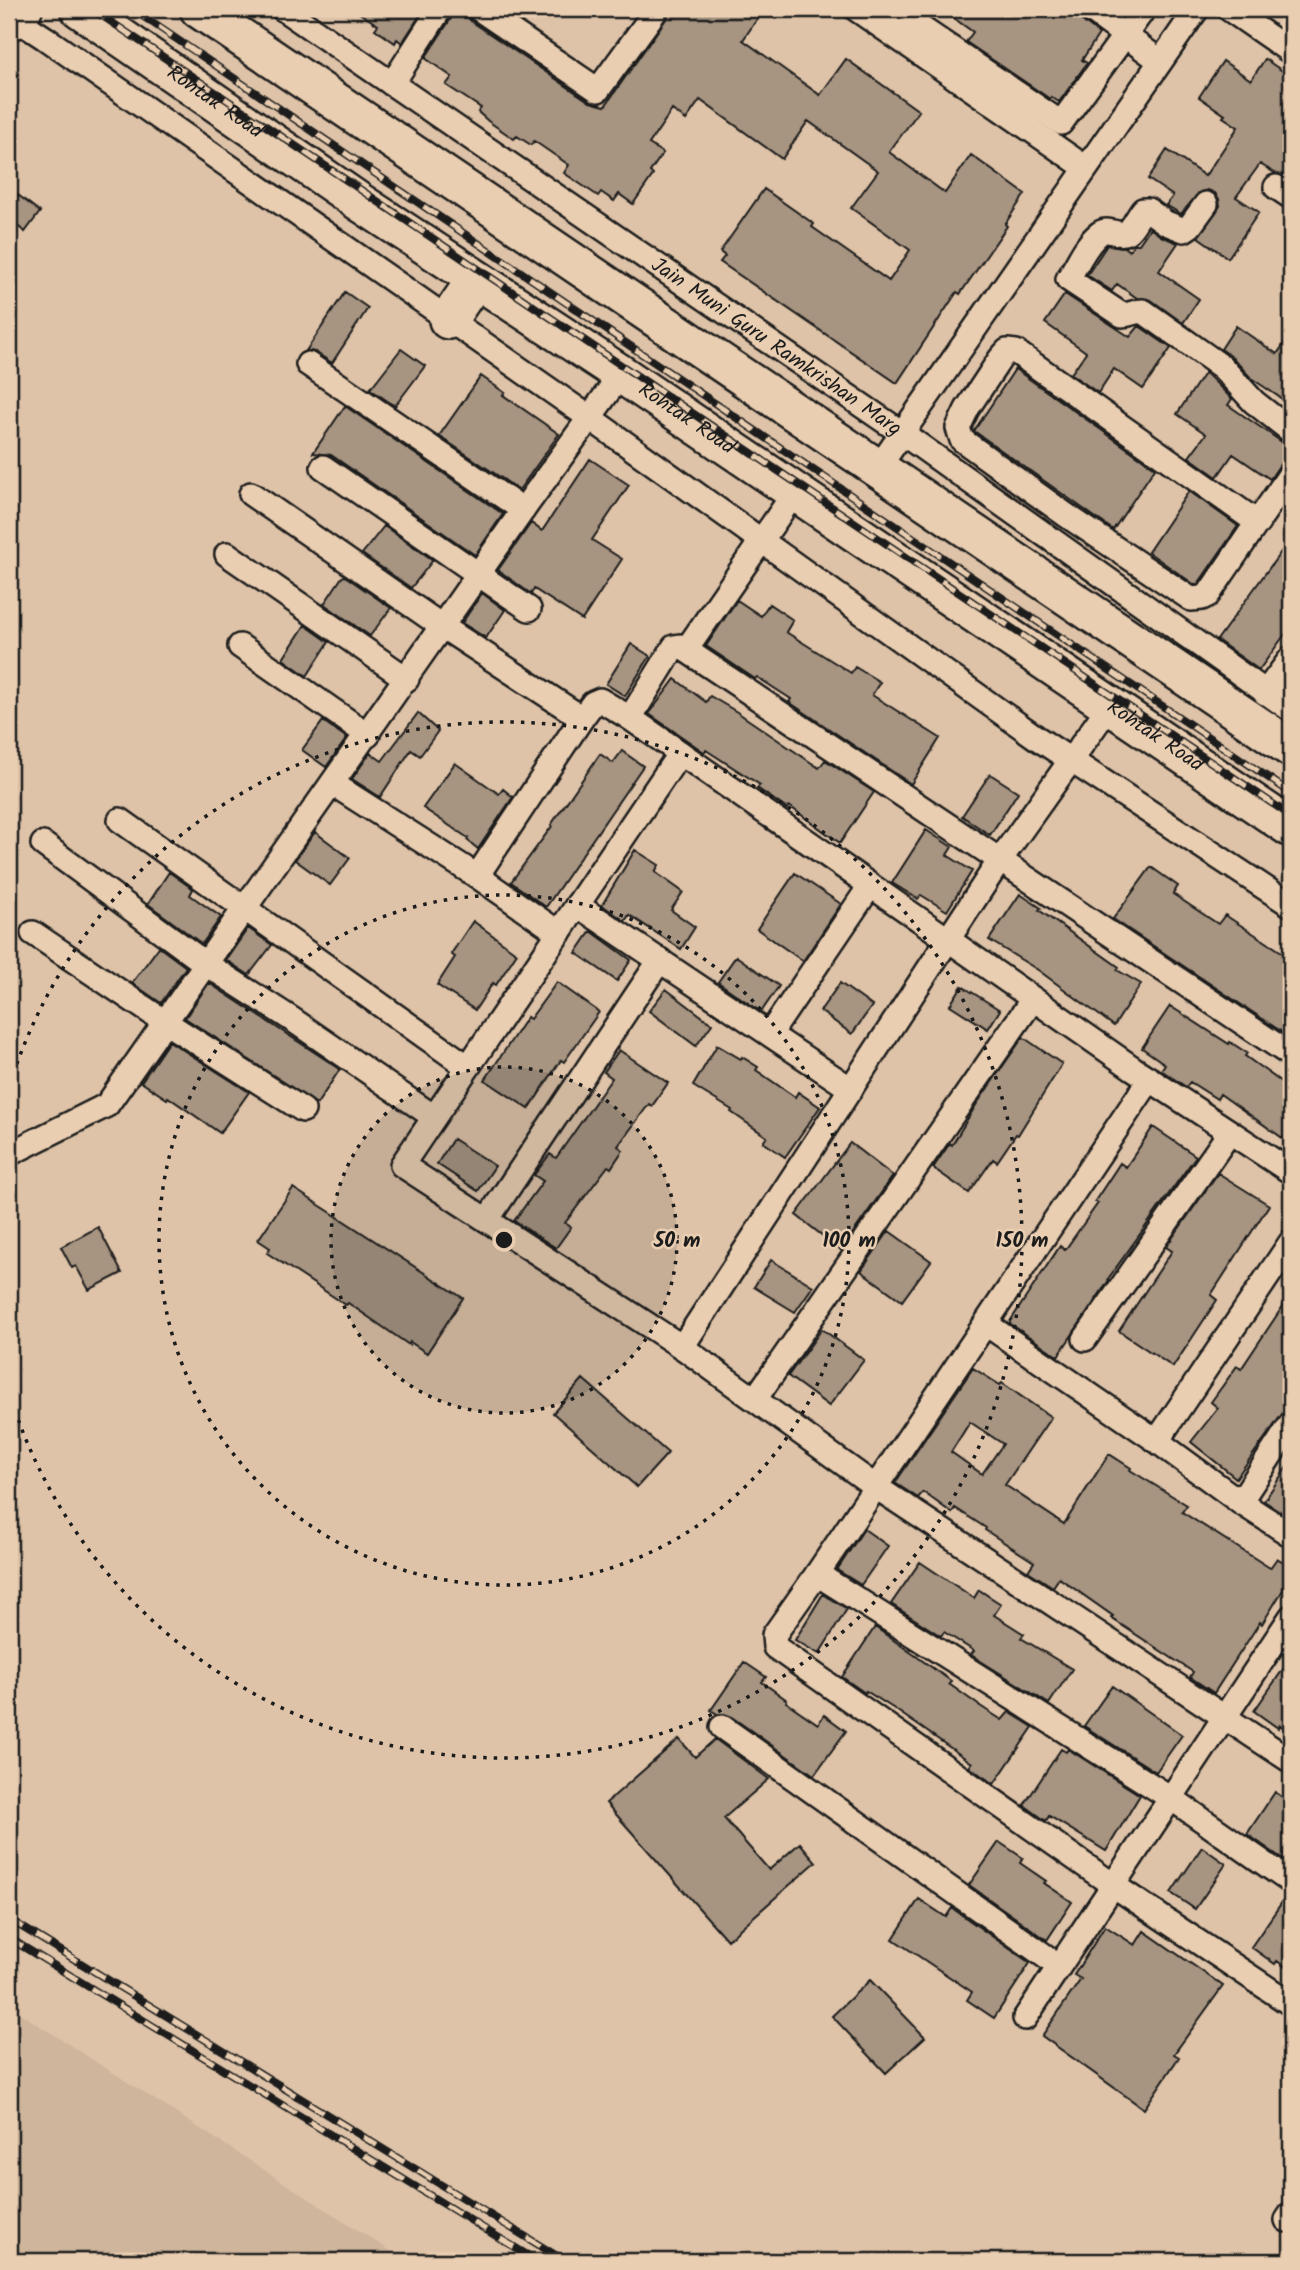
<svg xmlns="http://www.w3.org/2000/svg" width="1300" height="2270" font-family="Kalam,sans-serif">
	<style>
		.built { fill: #ceb59c }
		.building { fill: #a79481; stroke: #1c1c1c; stroke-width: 2; fill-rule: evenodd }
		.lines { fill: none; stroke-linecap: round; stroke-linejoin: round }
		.street-casing { stroke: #1c1c1c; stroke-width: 28 }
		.primary-casing { stroke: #1c1c1c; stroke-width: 42 }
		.street { stroke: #eaceb1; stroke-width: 23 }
		.primary { stroke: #eaceb1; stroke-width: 37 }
		.rail-casing { stroke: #1c1c1c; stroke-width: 8 }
		.rail { stroke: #eaceb1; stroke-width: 5; stroke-dasharray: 16; stroke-linecap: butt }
		.ring { fill: none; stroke: #1c1c1c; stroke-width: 3.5; stroke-dasharray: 3.5 7 }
		.labels { text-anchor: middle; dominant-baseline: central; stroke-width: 5; stroke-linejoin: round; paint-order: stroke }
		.street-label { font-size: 21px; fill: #1c1c1c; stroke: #eaceb1 }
		.centre { fill: #1c1c1c; stroke: #eaceb1; stroke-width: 3.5 }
		.ring-label { font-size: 21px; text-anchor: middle; font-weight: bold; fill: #1c1c1c; stroke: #eaceb1; stroke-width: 5; stroke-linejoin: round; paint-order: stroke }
	</style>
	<rect width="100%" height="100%" fill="#dec3a8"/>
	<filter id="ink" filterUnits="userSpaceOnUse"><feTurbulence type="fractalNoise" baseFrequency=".0143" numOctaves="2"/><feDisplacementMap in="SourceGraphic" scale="14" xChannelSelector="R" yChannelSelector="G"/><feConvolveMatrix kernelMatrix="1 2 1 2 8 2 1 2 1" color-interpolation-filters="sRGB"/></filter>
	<g filter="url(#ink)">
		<path class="built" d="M9,2006L406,2261H9Z"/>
		<path class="building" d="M353,9H424L402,43L397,39L395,43L375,29L378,25Z
			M454,9H460L471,21L590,102L605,106L673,9H764L743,40L820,95L846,59L919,111L889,152L945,193L971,155L1025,194L1005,224L1007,226L960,294L957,292L897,383L720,262L725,256L720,252L764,189L814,224L812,227L889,281L910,250L851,208L878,171L808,121L782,159L700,100L686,120L672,110L649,144L663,153L650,172L653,175L633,204L619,194L614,201L601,192L598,196L564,173L569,165L534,141L531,145L517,136L514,139L488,121L478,112L481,108L446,85L452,77L425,58L452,17Z
			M941,9H1072L1081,20L1099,34L1082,60L1087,63L1059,102L1051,97L1050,99L966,42L973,32Z
			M1265,59L1291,77V170L1286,177L1275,173L1260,164L1236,197L1259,212L1228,258L1198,237L1220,206L1219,199L1215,193L1208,190L1200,192L1181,214L1166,205L1173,196L1148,179L1167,150L1205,176L1238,127L1223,117L1225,115L1199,97L1223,61L1251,80Z
			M9,188L40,212L25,232L9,219Z
			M1150,228L1161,236L1178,243L1159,271L1199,299L1183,323L1151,300L1137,298L1117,284L1112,291L1087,275L1107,245L1124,247L1129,251L1134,244H1139Z
			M345,292L368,308L332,363L315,352L306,351Z
			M1065,294L1130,337L1139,326L1171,348L1143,389L1114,369L1098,393L1071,374L1086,352L1045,323Z
			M1236,326L1277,354L1291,334V413L1282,406L1285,401L1251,378L1232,357L1221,349Z
			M401,349L425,366L395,406L370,389Z
			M1015,369L1155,468L1113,530L974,431Z
			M1205,372L1232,399L1228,405L1282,442L1291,445V448L1270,479L1233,454L1217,477L1189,457L1206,434L1177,414Z
			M481,376L505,393L503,395L559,434L519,490L439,436Z
			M345,406L503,514L475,555L331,455L313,453Z
			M590,459L629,485L592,540L622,559L582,620L534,589L531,594L498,570L531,523L542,531Z
			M1189,491L1238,526L1198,584L1195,585L1148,552Z
			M384,526L433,560L411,588L362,554Z
			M1291,538V626L1259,670L1217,640Z
			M345,576L391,608L370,636L324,604L342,577Z
			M482,593L505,610L486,638L462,623Z
			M737,600L761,616L769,604L793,620L786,632L851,673L855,667L880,682L872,695L940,738L911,784L789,702L791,699L757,677L755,679L706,646Z
			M305,625L329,642L307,676L283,659Z
			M631,644L650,656L625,696L606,684Z
			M675,679L706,702L710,696L737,712L819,768L825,760L874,792L840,843L789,806L787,809L757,788L760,785L706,750L704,752L649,714Z
			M418,713L438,731L420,756L411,750L380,797L352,779L370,753L382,761Z
			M323,721L347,738L326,767L302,750Z
			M622,751L643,766L546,907L511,882L552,826L551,825L600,754L613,763Z
			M455,763L499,794L503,789L513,797L478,849L467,840L468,838L423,808Z
			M990,774L1018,792L990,835L962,816Z
			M926,830L952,847L947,855L972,871L947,911L921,895L918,899L892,883Z
			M315,832L350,858L330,885L295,860Z
			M635,850L659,865L655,872L683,892L671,910L695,927L681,949L629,915L625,921L602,905Z
			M1151,867L1178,886L1173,894L1218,924L1225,915L1291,958V1038L1113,919Z
			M169,872L193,889L190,895L221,917L202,944L148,904Z
			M795,873L841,904L803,961L757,929Z
			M1020,894L1041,908L1039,910L1119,967L1117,970L1141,984L1114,1026L1038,970L989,940Z
			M473,921L517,953L496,985L493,983L475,1010L437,985L455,957L451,954Z
			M248,928L272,945L249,975L226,960Z
			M591,931L631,960L617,981L576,953Z
			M159,947L186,967L161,1003L132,983Z
			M736,956L779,986L761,1012L718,982Z
			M557,982L599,1012L564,1062L561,1060L529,1109L485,1080L527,1017L530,1019Z
			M209,983L340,1069L317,1104L185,1018Z
			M840,983L872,1006L852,1034L820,1011Z
			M962,986L1000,1010L988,1029L950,1005Z
			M666,989L712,1024L696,1046L649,1011Z
			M1170,1006L1229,1044L1230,1042L1247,1053L1245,1056L1291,1089V1144L1220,1094L1217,1099L1190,1082L1186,1087L1161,1070L1165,1064L1142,1048Z
			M1023,1037L1062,1064L1018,1135L1016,1134L997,1162L993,1159L969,1193L933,1168L950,1143L952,1145L976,1105Z
			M169,1041L249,1092L220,1133L168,1097L167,1099L141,1082Z
			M717,1045L741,1059L742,1057L758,1067L756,1070L795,1097L798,1092L820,1107L785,1157L763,1142L767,1137L731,1112L732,1110L693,1086Z
			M619,1050L668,1083L652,1106L649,1104L618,1146L623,1150L611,1168L608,1166L565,1223L571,1227L556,1248L514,1221L543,1181L534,1175L550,1154L556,1158L612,1078L604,1072Z
			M1153,1127L1196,1156L1108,1279L1109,1280L1058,1356L1009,1323L1060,1246L1065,1250L1098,1203L1095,1201L1120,1163L1126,1167Z
			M453,1139L495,1166L478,1191L437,1164Z
			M850,1143L893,1176L841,1250L796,1215Z
			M1218,1173L1269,1205L1211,1295L1217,1300L1173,1367L1119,1331L1172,1251L1166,1247Z
			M293,1188L463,1298L427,1353L410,1342L409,1345L348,1303L346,1305L267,1253L270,1248L258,1240Z
			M98,1227L122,1273L89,1290L76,1266L72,1268L61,1247Z
			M889,1231L931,1261L902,1301L861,1271Z
			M771,1260L813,1286L795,1312L754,1287Z
			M1291,1294V1402L1236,1478L1191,1442L1218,1408L1211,1402L1237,1366L1241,1369Z
			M822,1329L864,1360L829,1406L788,1376Z
			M973,1368L1000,1385L1002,1383L1051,1417L1005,1485L1064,1524L1109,1454L1131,1468L1130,1470L1187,1505L1182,1512L1270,1568L1277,1558L1291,1567V1577L1262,1624L1260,1622L1214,1693L1190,1677L1193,1672L1111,1618L1113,1616L1059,1578L1053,1587L1028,1571L1034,1562L985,1530L986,1528L955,1508L952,1513L923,1492L918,1498L895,1483ZM970,1422L1003,1444L982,1474L951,1452Z
			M583,1379L668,1453L637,1487L553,1413Z
			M1291,1461V1518L1264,1501Z
			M864,1529L888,1546L861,1585L837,1570Z
			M920,1562L974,1598L979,1590L1001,1604L994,1615L1024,1634L1021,1638L1072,1669L1049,1704L971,1655L974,1651L944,1632L941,1636L891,1604Z
			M823,1594L847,1609L819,1654L795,1640Z
			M875,1627L951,1681L949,1684L977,1704L1002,1720L1009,1712L1033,1727L994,1784L969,1767L972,1763L896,1710L866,1691L865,1693L842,1677Z
			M1291,1658V1733L1280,1725L1278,1728L1254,1711Z
			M744,1662L766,1677L762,1682L787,1700L786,1702L818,1724L824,1715L846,1731L814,1775L730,1716L717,1714L711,1710Z
			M1112,1686L1182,1735L1156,1772L1084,1726Z
			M679,1739L695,1757L715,1739L769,1779L724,1818L769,1870L800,1843L816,1862L727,1940L606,1803Z
			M1061,1749L1066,1752L1068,1749L1140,1795L1106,1851L1049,1816L1046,1821L1024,1805Z
			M1275,1792L1291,1803V1865L1247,1834Z
			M999,1842L1023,1858L1020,1863L1046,1881L1044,1883L1072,1902L1047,1940L969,1885Z
			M1202,1847L1226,1864L1195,1909L1171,1893Z
			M1287,1895L1291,1896V1971L1277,1961L1275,1964L1251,1947Z
			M919,1899L946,1917L952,1908L1030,1963L994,2018L967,2000L972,1992L893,1939Z
			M1105,1926L1135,1945L1144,1931L1223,1986L1174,2054L1179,2057L1144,2109L1042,2036L1081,1979L1074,1975Z
			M870,1980L925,2037L886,2073L832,2016Z"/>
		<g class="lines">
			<defs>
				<g id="street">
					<path id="s1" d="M283,9L902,433L1291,710"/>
					<path d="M479,9L598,90L654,13L648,9"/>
					<path d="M856,9L1086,168"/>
					<path d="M893,9L1061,123L1144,9"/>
					<path d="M1089,9L1160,61"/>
					<path d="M1229,9L1291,52"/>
					<path d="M9,18L16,19L45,38L590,418L1037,738L1291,905"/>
					<path d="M392,84L440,9"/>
					<path d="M1276,187L1291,197"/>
					<path d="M1206,204L1190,226L1184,230L1166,223L1148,210H1143C1138,216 1133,228 1127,232C1118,237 1109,227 1100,233C1086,243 1077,265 1068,279L1122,315C1131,315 1135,311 1143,311L1222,367L1254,402L1291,431"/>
					<path d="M308,364L523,510"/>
					<path d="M323,467L529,609"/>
					<path d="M878,468L1197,9"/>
					<path d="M251,494L443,627L582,718"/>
					<path d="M1258,523L1016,352L1007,351L1000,359L967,409L958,428L962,440L1066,515L1191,599L1202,598L1208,595L1291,473"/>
					<path d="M227,554L407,679"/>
					<path d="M240,646L368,735"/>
					<path d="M686,650L795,492"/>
					<path d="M1265,693L1291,658"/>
					<path d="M630,718L674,647L680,646L1291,1055"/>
					<path d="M680,753L402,1165L682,1347L876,1487L1291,1761"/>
					<path d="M333,784L477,876"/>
					<path d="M120,820L468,1067"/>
					<path d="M43,844L206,964L293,1020L434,1117"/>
					<path d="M577,905L851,1089"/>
					<path d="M33,933L165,1022L303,1110"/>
					<path d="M559,933L477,876L582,718L593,703L600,700L630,718L1134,1069L1291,1172"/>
					<path d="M770,1034L870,886"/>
					<path d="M1150,1079L817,1574L774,1635L775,1647L1113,1885L1291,2004"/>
					<path d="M9,1154L107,1105L523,510L621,374"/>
					<path d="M487,1220L660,960"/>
					<path d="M986,1324L1157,1441L1240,1502L1291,1535"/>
					<path d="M1085,1339L1230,1132"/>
					<path d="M682,1347L1000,860L1110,705"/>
					<path d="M755,1399L1033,999"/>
					<path d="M1157,1441L1291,1242"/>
					<path d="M1240,1502L1291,1424"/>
					<path d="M817,1574L1171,1798L1291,1882"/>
					<path d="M722,1727L1059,1966"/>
					<path d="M1025,2018L1291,1617"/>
					<path d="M1287,2220L1291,2214"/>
				</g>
				<g id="primary">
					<path id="s2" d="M80,9L358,201L621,374L1291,828"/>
					<path d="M199,9L1291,748"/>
					<path d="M16,19L23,9"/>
					<path d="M448,320L476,279"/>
				</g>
			</defs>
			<use href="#street" class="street-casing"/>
			<use href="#primary" class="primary-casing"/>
			<use href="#street" class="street"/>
			<use href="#primary" class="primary"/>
			<defs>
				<path id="rail" d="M92,9L1291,816
					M132,9L1291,793
					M9,1919L565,2261
					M9,1938L537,2261"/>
			</defs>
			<use href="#rail" class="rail-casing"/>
			<use href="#rail" class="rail"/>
		</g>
	</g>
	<circle cx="504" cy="1240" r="173" fill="#1c1c1c" fill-opacity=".12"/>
	<g class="ring">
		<circle cx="504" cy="1240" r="173"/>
		<circle cx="504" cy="1240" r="345"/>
		<path d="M10 1084A518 518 0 1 1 10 1396"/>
	</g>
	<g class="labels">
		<g class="street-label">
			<text stroke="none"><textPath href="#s2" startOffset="164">Rohtak Road</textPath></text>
			<text stroke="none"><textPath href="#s1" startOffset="598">Jain Muni Guru Ramkrishan Marg</textPath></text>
			<text stroke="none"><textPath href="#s2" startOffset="732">Rohtak Road</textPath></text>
			<text stroke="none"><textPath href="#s2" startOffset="1298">Rohtak Road</textPath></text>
		</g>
	</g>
	<circle cx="504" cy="1240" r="10" class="centre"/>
	<g class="ring-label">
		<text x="677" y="1247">50 m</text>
		<text x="849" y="1247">100 m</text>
		<text x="1022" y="1247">150 m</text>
	</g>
	<rect width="1300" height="2270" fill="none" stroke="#eaceb1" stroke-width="35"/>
	<rect x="18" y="18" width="1265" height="2235" fill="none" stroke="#1c1c1c" stroke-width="2.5" filter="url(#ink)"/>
</svg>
